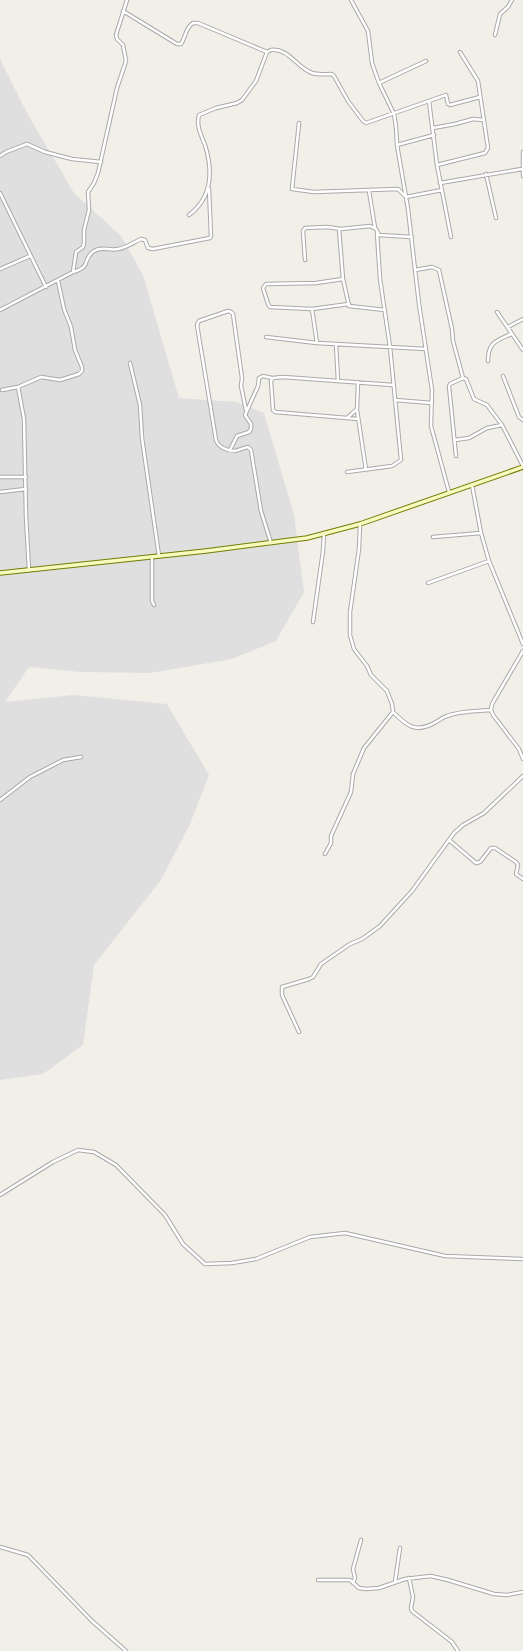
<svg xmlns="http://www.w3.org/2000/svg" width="523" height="1651" font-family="Ubuntu,sans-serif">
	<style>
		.residential { fill: #e0dfdf }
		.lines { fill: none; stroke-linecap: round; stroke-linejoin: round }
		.street-casing { stroke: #a9a9a9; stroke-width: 4.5 }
		.secondary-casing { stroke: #707d05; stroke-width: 5.5 }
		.street { stroke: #fff; stroke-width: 2.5 }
		.secondary { stroke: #f7fabf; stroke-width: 3.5 }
	</style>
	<rect width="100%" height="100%" fill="#f2efe9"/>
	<path class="residential" d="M0,59L27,113L74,193L121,236L143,275L179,398L236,402L264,413L294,515L304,592L276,641L232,659L150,673L80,672L29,667L5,702L73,695L167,704L209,775L190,824L161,880L94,965L83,1045L43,1074L0,1080Z"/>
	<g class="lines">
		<defs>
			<path id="street" d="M351,0L368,31L372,63L379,83L394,114L396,127L397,145L408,209L419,304L432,390L431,426L449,492
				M123,11L177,44H181C186,37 185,28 193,23H198L267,52
				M495,35L500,14L508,7L512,0
				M379,83L426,61
				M429,101L437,165L451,237
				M299,123L292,189L314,192L398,189L406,197L442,190
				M433,128L455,124L473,119L483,120
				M397,145L434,135
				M523,152V176
				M0,156L6,152L27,144L45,152L72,159L101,162
				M437,165L485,153L488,148L478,81L460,52
				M486,174L496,218
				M440,183L522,169
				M369,191L375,228
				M0,193L46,287
				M189,215C213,197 213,171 205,145C201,135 196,126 199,115L216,108L237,103L242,100L256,81L267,52L271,50C289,48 297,68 312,73C318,75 325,74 332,74L334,76L348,101L363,121L366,123L446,95L448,104L450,105L480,97
				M339,229L343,279L349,306L385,310
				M305,260L303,231L305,228L327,227L341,229L370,226L376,229L379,235L412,237
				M0,269L30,256
				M415,270L432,267L439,270L452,329L453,341L463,378L466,379L474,399L487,405L502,425L523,466
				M73,272L76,252L83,247L84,243V230L89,210L88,192L94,183L98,173L117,88L126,61L123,45L117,39L116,35L127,0
				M343,279L316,283L266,284L263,288L268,304L270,307L312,309L349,304
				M312,309L317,343
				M0,310L73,272C93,266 81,260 94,251C102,246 109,251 118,249C126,248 134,242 141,239L145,240L148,248L153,249L210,238L211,236L209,189
				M497,312L523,350
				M508,327L523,319
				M266,337L317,343L426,349
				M336,344L338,381
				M488,361C488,342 496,341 511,334
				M130,363L140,405L142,438L159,556
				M503,376L519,417L523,420
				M358,382L357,409L347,418L275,412L273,410L271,381L273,378L283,377L393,385
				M18,387L24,419L26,516L29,570
				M2,390L18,387L41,377L60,380L79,374L82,371V367L75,350L71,327L64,309L58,281
				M395,400L432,403
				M246,410L241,386L242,378L233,314L231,312L228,311L199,321L197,325L216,440C218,447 227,451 235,451C239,450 243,448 248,447L251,450L261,511L271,543
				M357,410L366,470
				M347,418L358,419
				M455,440L469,438L487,428L502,425
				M230,450L237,436L249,432L251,429V424L245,415L258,386L259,378L263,376L272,378
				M456,456L449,386L450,384L463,378
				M347,472L392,466L401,460L390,347L380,279L377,233
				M0,477H26
				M472,485L481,533L489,561L523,644
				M0,492L26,489
				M433,537L481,533
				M152,557V601L154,605
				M428,583L489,561
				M313,622L323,551L324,533
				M523,651L492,704L491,710L493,715L519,749L523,759
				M393,712C407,726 416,734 436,722C440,720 443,717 447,716C460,711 477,711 491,710
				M0,800L30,777L63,760L81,757
				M449,840L476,863L480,862L491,848H495L516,862L518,865L516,874L523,879
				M325,854L331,843V836L351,792L353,774L364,748L393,712L392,704L387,691L371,675L367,666L354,649L350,635V612L359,549L360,524
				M299,1032L282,995V987L309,979L313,977L321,964L350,944L362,939L380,926L412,891L454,833L463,825L484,813L523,776
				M0,1195L53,1162L78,1150L94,1152L116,1165L165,1215L183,1244L205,1264L232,1263L256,1259L310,1237L345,1233L445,1256L523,1259
				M0,1547L28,1555L92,1621L126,1651
				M409,1578L413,1597L411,1608L412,1611L452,1642L458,1651
				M318,1580H350L359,1588L366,1589L379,1588L405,1579L431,1576L448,1580L494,1594L507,1595L523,1592
				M395,1582L400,1548
				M353,1583L355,1578L353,1569L361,1540"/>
			<path id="secondary" d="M0,573L206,551L307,538L360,524L523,467"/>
		</defs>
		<use href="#street" class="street-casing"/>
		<use href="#secondary" class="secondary-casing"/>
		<use href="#street" class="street"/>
		<use href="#secondary" class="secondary"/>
	</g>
</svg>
